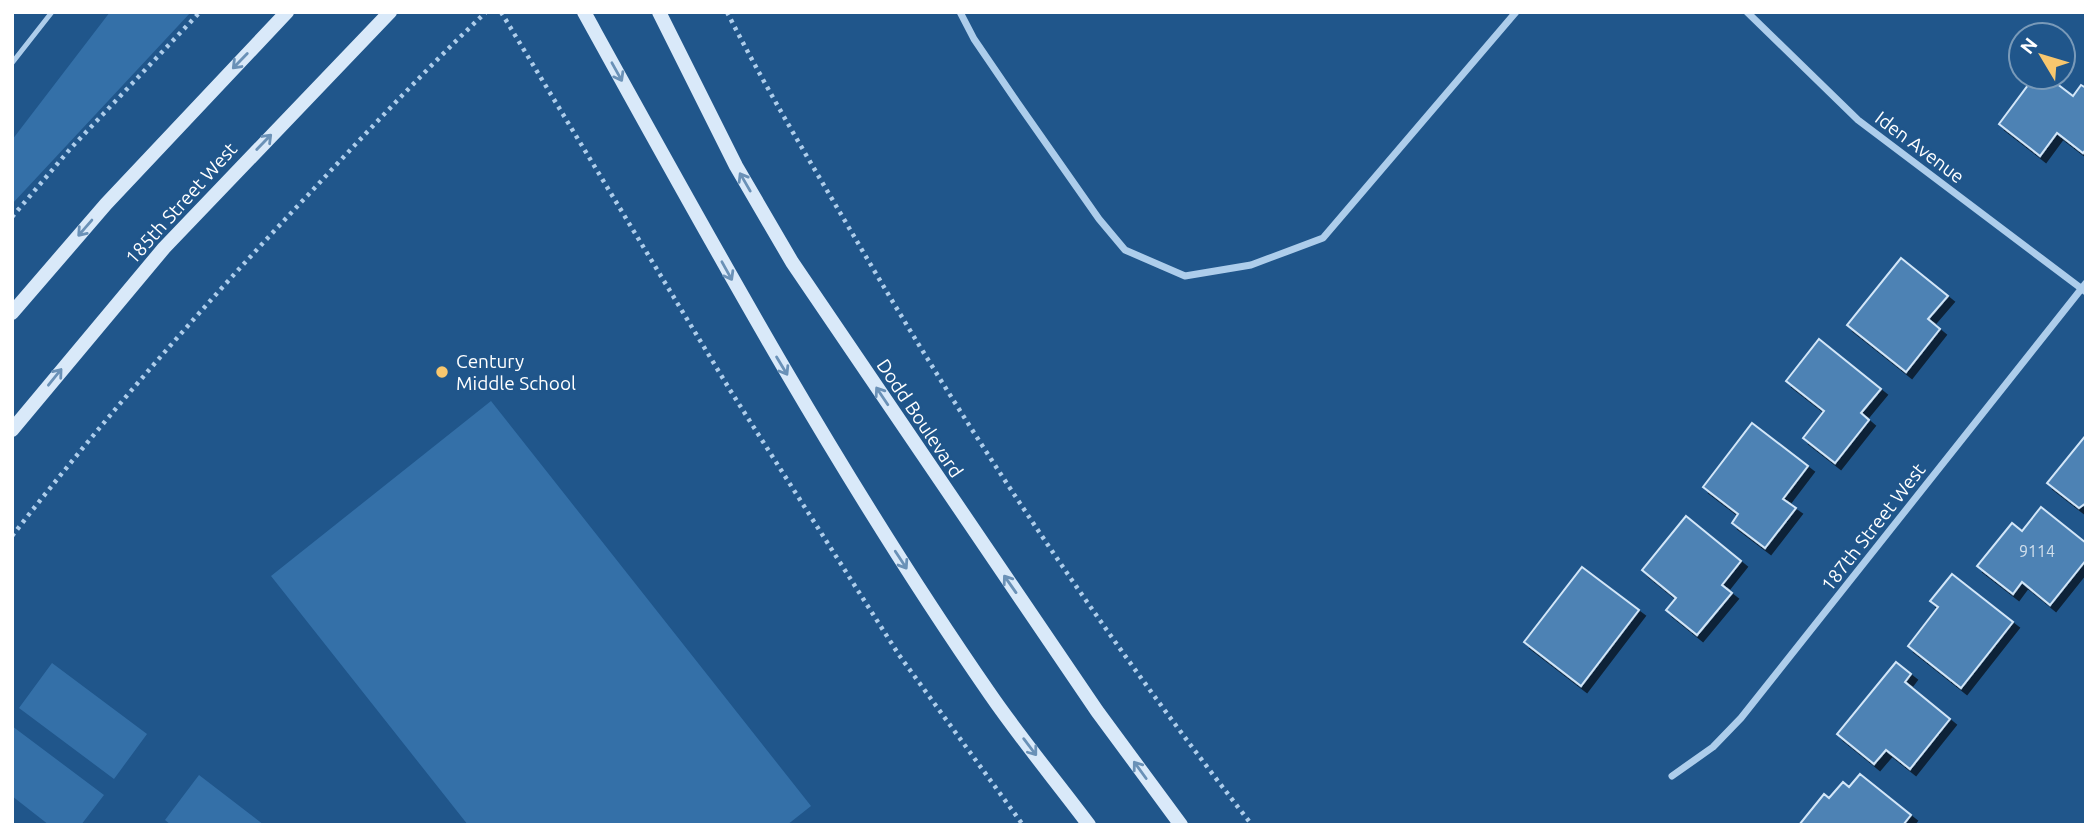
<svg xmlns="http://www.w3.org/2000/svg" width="2098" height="837" font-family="Ubuntu,sans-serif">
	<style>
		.green { fill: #3470a8 }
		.building { fill: #4d82b4; stroke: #d2e6f8; stroke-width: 2; filter: url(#shadow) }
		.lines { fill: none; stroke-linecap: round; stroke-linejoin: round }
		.path { stroke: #adcdeb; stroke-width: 4.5; stroke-dasharray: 3.5 5; stroke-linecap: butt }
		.service { stroke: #adcdeb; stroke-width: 5 }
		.minor { stroke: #adcdeb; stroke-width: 7 }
		.secondary { stroke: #d9e9f9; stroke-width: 14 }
		.oneway { stroke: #6a91b7 }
		.poi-dot { fill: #f8c76e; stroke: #20568b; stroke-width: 2.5 }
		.labels { text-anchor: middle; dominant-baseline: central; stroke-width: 5; stroke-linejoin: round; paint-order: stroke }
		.number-label { font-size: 16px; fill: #d2e0ec }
		.street-label { font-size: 19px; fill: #fff; stroke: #20568b }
		.poi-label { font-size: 19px; fill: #fff; stroke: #20568b; text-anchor: start }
	</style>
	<defs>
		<filter id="shadow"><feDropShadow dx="6" dy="6" stdDeviation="0" flood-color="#0009"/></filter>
	</defs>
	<rect width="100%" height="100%" fill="#20568b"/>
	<path class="green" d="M110,12H191L12,204V140Z
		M491,401L811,806L787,825H468L271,576Z
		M52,663L147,734L114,779L19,708Z
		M12,726L104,795L81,825H49L12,796Z
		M199,775L264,825H171L165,820Z"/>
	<path class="building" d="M2034,77H2048L2073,96L2081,85L2086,88V149L2083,153L2057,133L2040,156L1999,124Z
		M1901,258L1948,296L1928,319L1940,329L1906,372L1847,325Z
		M1819,339L1881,389L1861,413L1869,420L1835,463L1803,438L1824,411L1786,381Z
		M1752,423L1808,466L1783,499L1796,508L1765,548L1732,523L1738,514L1703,487Z
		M2086,435V503L2079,508L2047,483Z
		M2041,507L2086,543V560L2050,605L2022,582L2013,594L1977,566L2012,523L2022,531Z
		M1686,516L1741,561L1722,585L1732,593L1697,635L1666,610L1676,598L1642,570Z
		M1582,567L1639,610L1581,686L1524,642Z
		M1952,574L2013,622L1961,688L1908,646L1938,607L1930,601Z
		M1896,662L1911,674L1905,682L1950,719L1910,769L1886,750L1874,764L1837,734Z
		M1860,774L1911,815L1903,825H1799L1824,794L1829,798L1843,782L1849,787Z"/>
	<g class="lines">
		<path class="path" d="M501,12L730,390L899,655L1023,825
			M727,12C766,89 811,163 855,238C974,442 1106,639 1252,825
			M12,217L71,148L200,12
			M12,536C105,417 204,305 308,195C366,133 424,71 486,12"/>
		<path class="service" d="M12,63L52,12"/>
		<path class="minor" d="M960,12L974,39L1017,102L1099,219L1125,250L1185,276L1251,265L1323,238L1516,12
			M1747,12L1858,120L2086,292
			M1672,776L1713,747L1741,718L2086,283"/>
		<path class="secondary" d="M584,12C712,244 839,476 990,694C1021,739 1056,781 1089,825
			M659,12L736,166L792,262L1097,711L1181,825
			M12,313L106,204L287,12
			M12,430L164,248L390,12"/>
	</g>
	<defs><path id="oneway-shaft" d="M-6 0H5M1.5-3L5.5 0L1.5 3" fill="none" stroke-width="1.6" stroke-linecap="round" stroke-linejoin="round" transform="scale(1.75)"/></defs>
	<g class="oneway">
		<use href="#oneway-shaft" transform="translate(240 61) rotate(134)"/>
		<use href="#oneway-shaft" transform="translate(617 72) rotate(61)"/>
		<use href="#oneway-shaft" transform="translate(264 142) rotate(-46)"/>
		<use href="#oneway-shaft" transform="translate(745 182) rotate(-120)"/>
		<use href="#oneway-shaft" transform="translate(85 228) rotate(131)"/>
		<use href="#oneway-shaft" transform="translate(727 271) rotate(61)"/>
		<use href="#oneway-shaft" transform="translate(782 366) rotate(59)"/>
		<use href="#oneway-shaft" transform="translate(55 377) rotate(-51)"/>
		<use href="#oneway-shaft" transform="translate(882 396) rotate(-124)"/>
		<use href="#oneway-shaft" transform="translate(901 560) rotate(57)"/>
		<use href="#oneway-shaft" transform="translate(1010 584) rotate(-125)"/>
		<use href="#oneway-shaft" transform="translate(1030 747) rotate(53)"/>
		<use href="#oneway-shaft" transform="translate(1140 770) rotate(-126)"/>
	</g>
	<circle class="poi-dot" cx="442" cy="372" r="7"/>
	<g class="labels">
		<g class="number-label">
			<text x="2037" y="551">9114</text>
		</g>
		<g class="street-label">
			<text transform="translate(1920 147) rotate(37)">Iden Avenue</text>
			<text transform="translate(181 203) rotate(-48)">185th Street West</text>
			<text transform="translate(920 418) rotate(56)">Dodd Boulevard</text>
			<text transform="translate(1873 527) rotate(-52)">187th Street West</text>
		</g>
		<g class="poi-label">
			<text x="456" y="361">Century<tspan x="456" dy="22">Middle School</tspan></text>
		</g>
	</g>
	<rect width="2098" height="837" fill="none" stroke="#ffffff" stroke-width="28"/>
	<g transform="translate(2042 56) rotate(308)"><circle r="33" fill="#20568b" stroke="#799ab9" stroke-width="2"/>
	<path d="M0-5L12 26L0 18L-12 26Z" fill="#f8c76e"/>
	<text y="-10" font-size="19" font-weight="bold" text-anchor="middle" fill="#ffffff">N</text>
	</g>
</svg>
